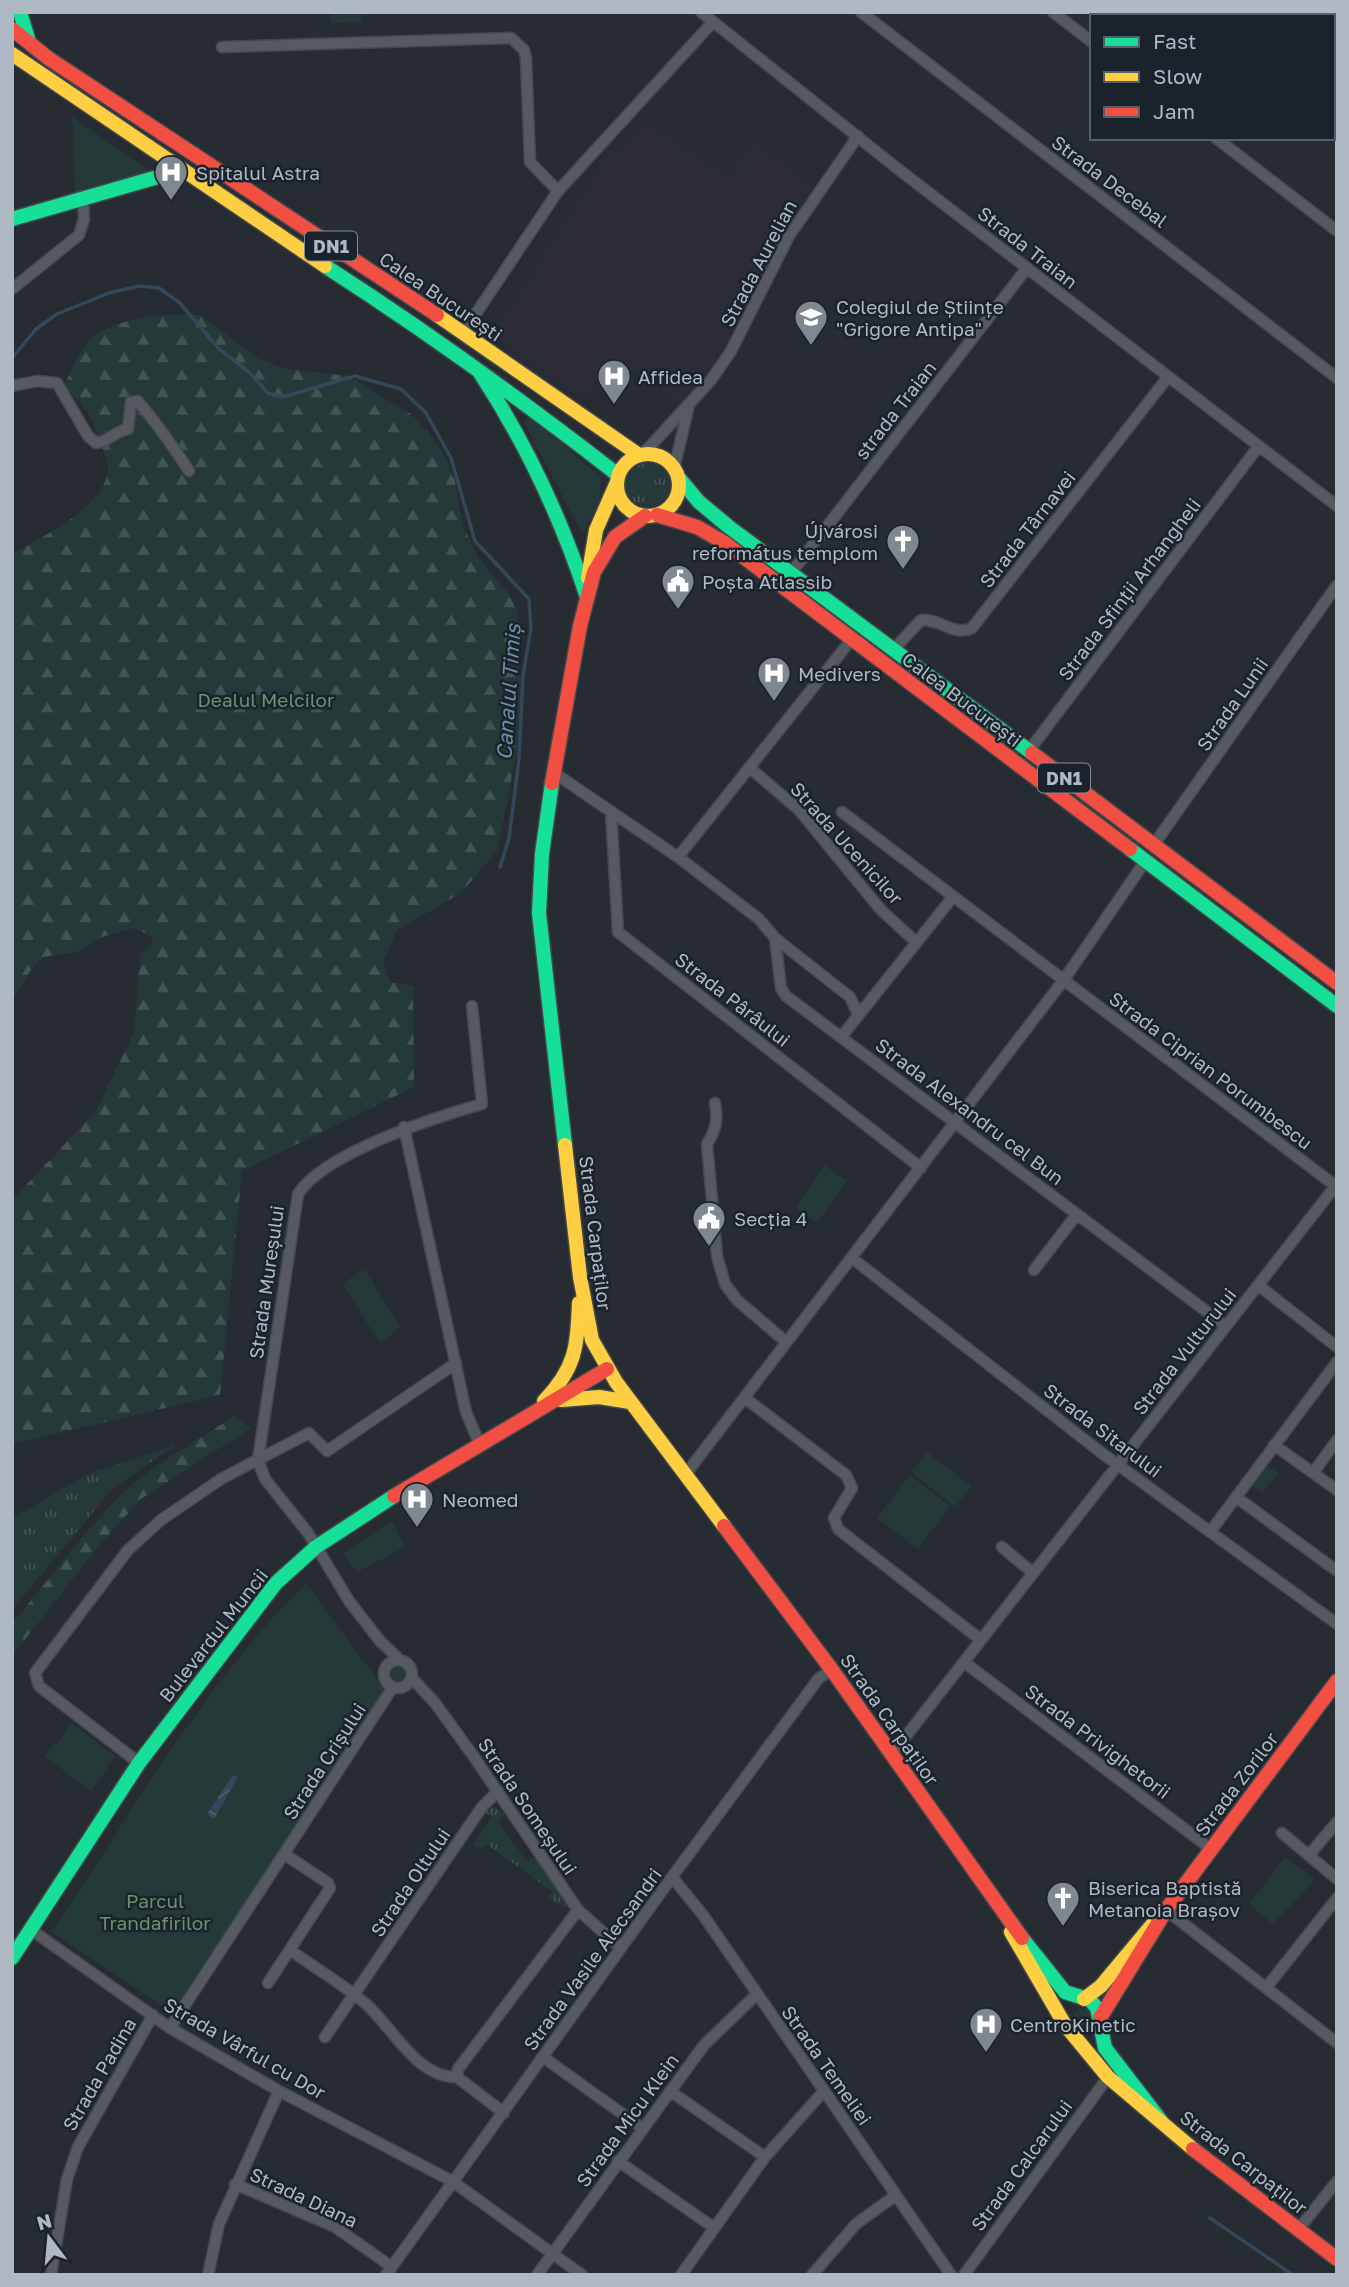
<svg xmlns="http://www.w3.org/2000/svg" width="1349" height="2287" font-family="'Golos Text',sans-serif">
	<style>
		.medical { fill: #2c2c38 }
		.grass { fill: url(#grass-tufts) }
		.forest { fill: url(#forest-firs) }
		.green { fill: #263939 }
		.water { fill: url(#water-waves) }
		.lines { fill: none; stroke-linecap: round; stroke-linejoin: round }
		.stream { stroke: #35475a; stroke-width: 3.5 }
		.street-casing { stroke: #44484d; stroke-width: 13 }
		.fast-casing { stroke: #44484d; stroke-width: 17 }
		.slow-casing { stroke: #44484d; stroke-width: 17 }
		.jam-casing { stroke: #44484d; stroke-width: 17 }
		.street { stroke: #565a60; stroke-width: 10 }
		.fast { stroke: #16e098; stroke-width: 14 }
		.slow { stroke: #ffcf43; stroke-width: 14 }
		.jam { stroke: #f24e42; stroke-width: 14 }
		.labels { text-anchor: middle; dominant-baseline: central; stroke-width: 5; stroke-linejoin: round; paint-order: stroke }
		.shield { fill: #1a232c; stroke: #828c96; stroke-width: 2 }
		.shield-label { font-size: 18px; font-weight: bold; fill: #afb9c4 }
		.poi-label { font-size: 19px; fill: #afb9c4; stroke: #1a232c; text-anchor: start }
		.street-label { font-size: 19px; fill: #afb9c4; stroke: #1a232c }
		.park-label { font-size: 19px; fill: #68936e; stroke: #1a232c }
		.water-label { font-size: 21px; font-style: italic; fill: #718da7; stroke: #1a232c }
	</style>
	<defs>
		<pattern id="grass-tufts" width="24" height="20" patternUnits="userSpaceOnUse" patternTransform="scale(1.75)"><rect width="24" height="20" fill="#263939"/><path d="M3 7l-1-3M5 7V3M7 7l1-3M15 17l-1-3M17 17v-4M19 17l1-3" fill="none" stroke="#435454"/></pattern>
		<pattern id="forest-firs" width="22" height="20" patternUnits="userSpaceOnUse" patternTransform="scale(1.75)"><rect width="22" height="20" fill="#263939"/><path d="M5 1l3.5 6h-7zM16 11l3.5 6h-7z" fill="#435454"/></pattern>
		<pattern id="water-waves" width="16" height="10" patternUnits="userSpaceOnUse" patternTransform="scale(1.75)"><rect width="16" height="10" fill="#35475a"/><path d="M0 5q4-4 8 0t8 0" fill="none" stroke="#505f70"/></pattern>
	</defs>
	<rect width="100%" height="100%" fill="#262c32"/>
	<path class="medical" d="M648,125L727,179L755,144L814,188L774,253L727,349L684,403L633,369L598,379L584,398L494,336L606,160Z"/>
	<path class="grass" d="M626 485a22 22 0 1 1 44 0a22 22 0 1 1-44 0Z
		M175,1445L112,1489L12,1610V1519L87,1474Z
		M494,1807L506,1815L498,1821L527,1862L535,1857L567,1904L564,1908L548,1897L552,1891L486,1844L481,1850L473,1844L492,1817L485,1812Z
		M1073 2017a9 9 0 1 1 18 0a9 9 0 1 1-18 0Z"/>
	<path class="forest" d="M158,315H200L257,358L286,369L349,376L412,415L435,440L446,459L455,481L462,524L479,559L508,593L517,610L522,726L497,851L461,893L397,930L383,961L390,982L413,986L414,1087L242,1171L220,1395L12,1444V1200L95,1112L134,1033L140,955L154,941L147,934L133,928L102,937L77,952L43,957L30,971L12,1001V554C40,538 118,501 107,460C105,453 101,447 99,440C93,418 82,400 63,387C71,373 77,355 87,343C103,325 135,318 158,315Z
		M234,1416L251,1428L141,1499L101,1543L12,1656V1623C50,1580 82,1533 124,1492C150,1467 202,1438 234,1416Z"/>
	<path class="green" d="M330,12H361V22L331,23Z
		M72,117L153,172L75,194Z
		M529,416L601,477L599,503L582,534L524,422Z
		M824,1165L847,1181L817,1223L795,1208Z
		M364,1269L401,1327L380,1343L342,1284Z
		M927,1452L971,1486L955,1507L911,1472Z
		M1268,1466L1278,1473L1262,1493L1252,1486Z
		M910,1475L950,1506L918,1549L877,1518Z
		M392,1521L405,1547L357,1572L344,1553Z
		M306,1583L387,1693L175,2015L52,1932C129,1817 207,1680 306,1583Z
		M388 1674a10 10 0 1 1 20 0a10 10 0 1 1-20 0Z
		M71,1722L115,1756L91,1792L45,1756L54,1743L57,1745Z
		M1285,1857L1315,1880L1273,1924L1249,1904Z"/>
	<path class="water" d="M233,1775L238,1777L214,1819L207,1814Z"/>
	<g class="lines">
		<path class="stream" d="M12,358L36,329L57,314L109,293L140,286L159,288L180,303L219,349L249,372L268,393L282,397L355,376L401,389L426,413L451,458L475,541L529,599L531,628L523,676L519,759L509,838L500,867
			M1210,2218L1293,2275"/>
		<defs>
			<path id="street" d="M701,12L898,169L1337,506
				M861,12L1337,378
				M1053,12L1092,42
				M1262,12L1267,16
				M222,47L511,38L524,50L526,58L530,162L558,191
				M1333,66L1337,69
				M1216,138L1337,231
				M12,289L79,235L84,219L83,200
				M463,333L558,191L712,23
				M12,386L37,381L57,383L88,436L96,443C110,441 115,431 128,429L131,402L138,401C156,423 173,446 189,471
				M643,454L711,380L731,351L789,236L858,136
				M674,469L688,409
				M791,573L1027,268
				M893,650L921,620C939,618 955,637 972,628L1168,377
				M1028,752L1258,447
				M750,768L799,810L881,910L916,942
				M553,772L678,857L759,919L775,938L850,997L858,1014
				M611,812L618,932L921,1168
				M842,812L1337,1187
				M1155,843L1337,585
				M678,857L851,640
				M775,938L781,988L786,996L1226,1326
				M842,1036L952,898
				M715,1103C718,1120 716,1130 707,1144L717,1256L725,1284L737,1300L786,1342
				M404,1127L466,1412L480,1445
				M852,1258L1103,1454L1337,1624
				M1034,1270L1077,1214
				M1258,1285L1337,1347
				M745,1398L846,1475L852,1488L834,1518L838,1529L981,1640
				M1274,1445L1337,1490
				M1313,1473L1337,1440
				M685,1475L1063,981L1146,860
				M1236,1497L1337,1571
				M1210,1532L1337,1362
				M1002,1547L1033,1573
				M384 1674a14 14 0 1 1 28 0a14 14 0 1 1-28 0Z
				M400,1660L380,1641L349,1601L308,1533L265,1479L258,1460L298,1194C324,1153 436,1117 482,1104L472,1006
				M964,1662L1211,1849
				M412,1678L435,1703L474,1757L578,1910L621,1948
				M892,1754L1337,1184
				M139,1763L39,1686L35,1673L128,1550L161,1520L221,1479L309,1433L327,1451L456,1363
				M1282,1833L1337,1879
				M1309,1855L1337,1822
				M672,1877L703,1915L951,2275
				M1166,1910L1337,2043
				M30,1929L170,2028L279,2091L452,2181L582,2275
				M290,1950C315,1968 343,1984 366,2004C392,2027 418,2079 457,2077
				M268,1983L330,1888L328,1883L284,1854
				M1266,1988L1337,1898
				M170,2028L393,1687
				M325,2037L482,1807L498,1791
				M543,2057L642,2128
				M670,2091L765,2157
				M504,2113L457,2077L458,2069L578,1910
				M618,2161L713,2227
				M235,2184L335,2227L392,2267
				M1298,2230L1337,2181
				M51,2275L67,2179L78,2147L153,2015
				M208,2275L219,2224L279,2091
				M386,2275L672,1877L819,1678L832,1670
				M537,2275L704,2045L756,1995
				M681,2275L765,2157L824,2091
				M812,2275L856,2224L896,2195
				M964,2275L1108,2077"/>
			<path id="fast" d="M20,12L29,42
				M12,219L182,170
				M325,266C426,331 523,401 618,475
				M480,373C526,443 561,518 587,597
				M678,477L699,502L729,527L1032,753
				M552,783L542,854L539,913L565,1145
				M1130,849L1337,1006
				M1022,1938L1065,1992L1090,2000L1097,2008L1105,2048L1161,2121
				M12,1958L139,1763L276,1583L316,1547L394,1496"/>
			<path id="slow" d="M12,54L325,266
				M437,315L639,455
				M617 485a31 31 0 1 1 62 0a31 31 0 1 1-62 0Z
				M588,578L596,530L617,482
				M565,1145L580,1277L592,1340L616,1382L724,1526
				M561,1400L599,1397L630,1402
				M544,1401C576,1368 577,1347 579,1303
				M1011,1932L1065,2025L1108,2077L1193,2149
				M1084,1999L1101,1986L1152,1925"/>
			<path id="jam" d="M12,29L48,58L437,315
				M657,515L697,527L725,543L1130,849
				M1032,753L1337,983
				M552,783L580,626L594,572L615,537L645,516
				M394,1496L607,1369
				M724,1526L832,1670L1022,1938
				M1100,2018L1166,1910L1337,1681
				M1193,2149L1337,2259"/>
		</defs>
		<use href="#street" class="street-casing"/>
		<use href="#fast" class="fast-casing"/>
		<use href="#slow" class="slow-casing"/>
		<use href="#jam" class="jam-casing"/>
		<use href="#street" class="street"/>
		<use href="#fast" class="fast"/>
		<use href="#slow" class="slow"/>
		<use href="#jam" class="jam"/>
	</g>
	<defs>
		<symbol id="hospital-pin" viewBox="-11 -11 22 30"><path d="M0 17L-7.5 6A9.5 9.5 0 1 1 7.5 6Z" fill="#7f8891" stroke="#1a232c"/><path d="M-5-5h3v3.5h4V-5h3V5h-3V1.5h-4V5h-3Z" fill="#fff"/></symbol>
		<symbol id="school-pin" viewBox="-11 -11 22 30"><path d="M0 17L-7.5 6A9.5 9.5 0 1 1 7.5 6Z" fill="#7f8891" stroke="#1a232c"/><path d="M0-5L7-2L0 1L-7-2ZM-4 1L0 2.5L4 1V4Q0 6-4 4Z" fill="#fff"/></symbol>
		<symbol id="church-pin" viewBox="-11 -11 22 30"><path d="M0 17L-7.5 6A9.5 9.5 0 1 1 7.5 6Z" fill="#7f8891" stroke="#1a232c"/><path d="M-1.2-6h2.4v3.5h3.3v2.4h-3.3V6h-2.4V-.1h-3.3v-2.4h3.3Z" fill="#fff"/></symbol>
		<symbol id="civic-pin" viewBox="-11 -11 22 30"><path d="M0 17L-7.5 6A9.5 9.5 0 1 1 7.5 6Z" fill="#7f8891" stroke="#1a232c"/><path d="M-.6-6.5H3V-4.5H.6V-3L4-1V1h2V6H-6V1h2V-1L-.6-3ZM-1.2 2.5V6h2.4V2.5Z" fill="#fff"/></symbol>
	</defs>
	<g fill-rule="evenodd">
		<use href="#hospital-pin" x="152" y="153" width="38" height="52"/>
		<use href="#school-pin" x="792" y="298" width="38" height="52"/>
		<use href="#hospital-pin" x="595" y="357" width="38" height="52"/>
		<use href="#church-pin" x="884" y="522" width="38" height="52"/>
		<use href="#civic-pin" x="659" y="562" width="38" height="52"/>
		<use href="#hospital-pin" x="755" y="654" width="38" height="52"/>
		<use href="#civic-pin" x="690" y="1199" width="38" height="52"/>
		<use href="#hospital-pin" x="398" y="1480" width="38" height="52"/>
		<use href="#church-pin" x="1044" y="1879" width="38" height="52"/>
		<use href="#hospital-pin" x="967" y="2005" width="38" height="52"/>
	</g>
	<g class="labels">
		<g class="shield">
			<rect x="305" y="231.5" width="52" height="29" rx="5"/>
			<rect x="1038" y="763.5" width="52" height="29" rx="5"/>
		</g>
		<g class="shield-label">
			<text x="331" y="246">DN1</text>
			<text x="1064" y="778">DN1</text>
		</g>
		<g class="poi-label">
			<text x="196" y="172">Spitalul Astra</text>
			<text x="836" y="306">Colegiul de Științe<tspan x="836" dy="22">"Grigore Antipa"</tspan></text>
			<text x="638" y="376">Affidea</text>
			<text x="878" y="530" text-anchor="end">Újvárosi<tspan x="878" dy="22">református templom</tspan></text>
			<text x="702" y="581">Poșta Atlassib</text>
			<text x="798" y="673">Medivers</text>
			<text x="734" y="1218">Secția 4</text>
			<text x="442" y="1499">Neomed</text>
			<text x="1088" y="1887">Biserica Baptistă<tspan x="1088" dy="22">Metanoia Brașov</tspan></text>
			<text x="1010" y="2024">CentroKinetic</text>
		</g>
		<g class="street-label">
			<text transform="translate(1110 181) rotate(37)">Strada Decebal</text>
			<text transform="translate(1028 247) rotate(38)">Strada Traian</text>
			<text transform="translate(758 263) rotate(-62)">Strada Aurelian</text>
			<text transform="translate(441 296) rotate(34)">Calea București</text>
			<text transform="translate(895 410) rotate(-52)">strada Traian</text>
			<text transform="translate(1027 529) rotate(-52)">Strada Târnavei</text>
			<text transform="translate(1129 589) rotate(-53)">Strada Sfinții Arhangheli</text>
			<text transform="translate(962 699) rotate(37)">Calea București</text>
			<text transform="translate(1232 704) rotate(-55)">Strada Lunii</text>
			<text transform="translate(847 843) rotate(48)">Strada Ucenicilor</text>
			<text transform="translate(733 999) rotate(38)">Strada Pârâului</text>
			<text transform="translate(1211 1070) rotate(37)">Strada Ciprian Porumbescu</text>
			<text transform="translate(970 1111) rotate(37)">Strada Alexandru cel Bun</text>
			<text transform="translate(596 1233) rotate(83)">Strada Carpaților</text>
			<text transform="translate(266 1282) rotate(-82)">Strada Mureșului</text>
			<text transform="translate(1184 1351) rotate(-52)">Strada Vulturului</text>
			<text transform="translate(1103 1430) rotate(37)">Strada Sitarului</text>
			<text transform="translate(213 1635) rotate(-52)">Bulevardul Muncii</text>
			<text transform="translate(890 1719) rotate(55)">Strada Carpaților</text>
			<text transform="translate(1098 1741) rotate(37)">Strada Privighetorii</text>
			<text transform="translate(324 1761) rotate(-57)">Strada Crișului</text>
			<text transform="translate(1236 1784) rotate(-53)">Strada Zorilor</text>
			<text transform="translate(528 1806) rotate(56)">Strada Someșului</text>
			<text transform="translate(410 1882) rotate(-56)">Strada Oltului</text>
			<text transform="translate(592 1959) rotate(-54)">Strada Vasile Alecsandri</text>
			<text transform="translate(245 2048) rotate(30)">Strada Vârful cu Dor</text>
			<text transform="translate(827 2065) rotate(55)">Strada Temeliei</text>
			<text transform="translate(99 2074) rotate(-60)">Strada Padina</text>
			<text transform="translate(627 2120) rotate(-54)">Strada Micu Klein</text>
			<text transform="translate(1244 2162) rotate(38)">Strada Carpaților</text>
			<text transform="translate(1021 2165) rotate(-54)">Strada Calcarului</text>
			<text transform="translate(304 2197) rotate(25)">Strada Diana</text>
		</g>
		<g class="park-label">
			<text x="266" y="699">Dealul Melcilor</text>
			<text x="155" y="1900">Parcul<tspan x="155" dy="22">Trandafirilor</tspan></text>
		</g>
		<g class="water-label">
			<text transform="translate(508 692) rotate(-86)">Canalul Timiș</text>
		</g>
	</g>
	<rect width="1349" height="2287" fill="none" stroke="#afb9c4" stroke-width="28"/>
	<rect x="1090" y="14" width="245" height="126" fill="#1a232c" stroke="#565f69" stroke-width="2"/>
	<rect x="1104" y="37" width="35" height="10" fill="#16e098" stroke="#565f69" stroke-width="2"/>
	<text x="1153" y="49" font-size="21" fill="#afb9c4">Fast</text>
	<rect x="1104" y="72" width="35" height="10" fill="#ffcf43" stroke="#565f69" stroke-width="2"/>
	<text x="1153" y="84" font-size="21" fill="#afb9c4">Slow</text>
	<rect x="1104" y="107" width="35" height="10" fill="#f24e42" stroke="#565f69" stroke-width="2"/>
	<text x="1153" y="119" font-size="21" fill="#afb9c4">Jam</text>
	<g transform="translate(49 2238) rotate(344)" stroke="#1a232c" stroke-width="5" paint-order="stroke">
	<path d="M0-5L12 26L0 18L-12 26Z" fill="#afb9c4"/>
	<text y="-10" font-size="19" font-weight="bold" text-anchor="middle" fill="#afb9c4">N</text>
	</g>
</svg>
